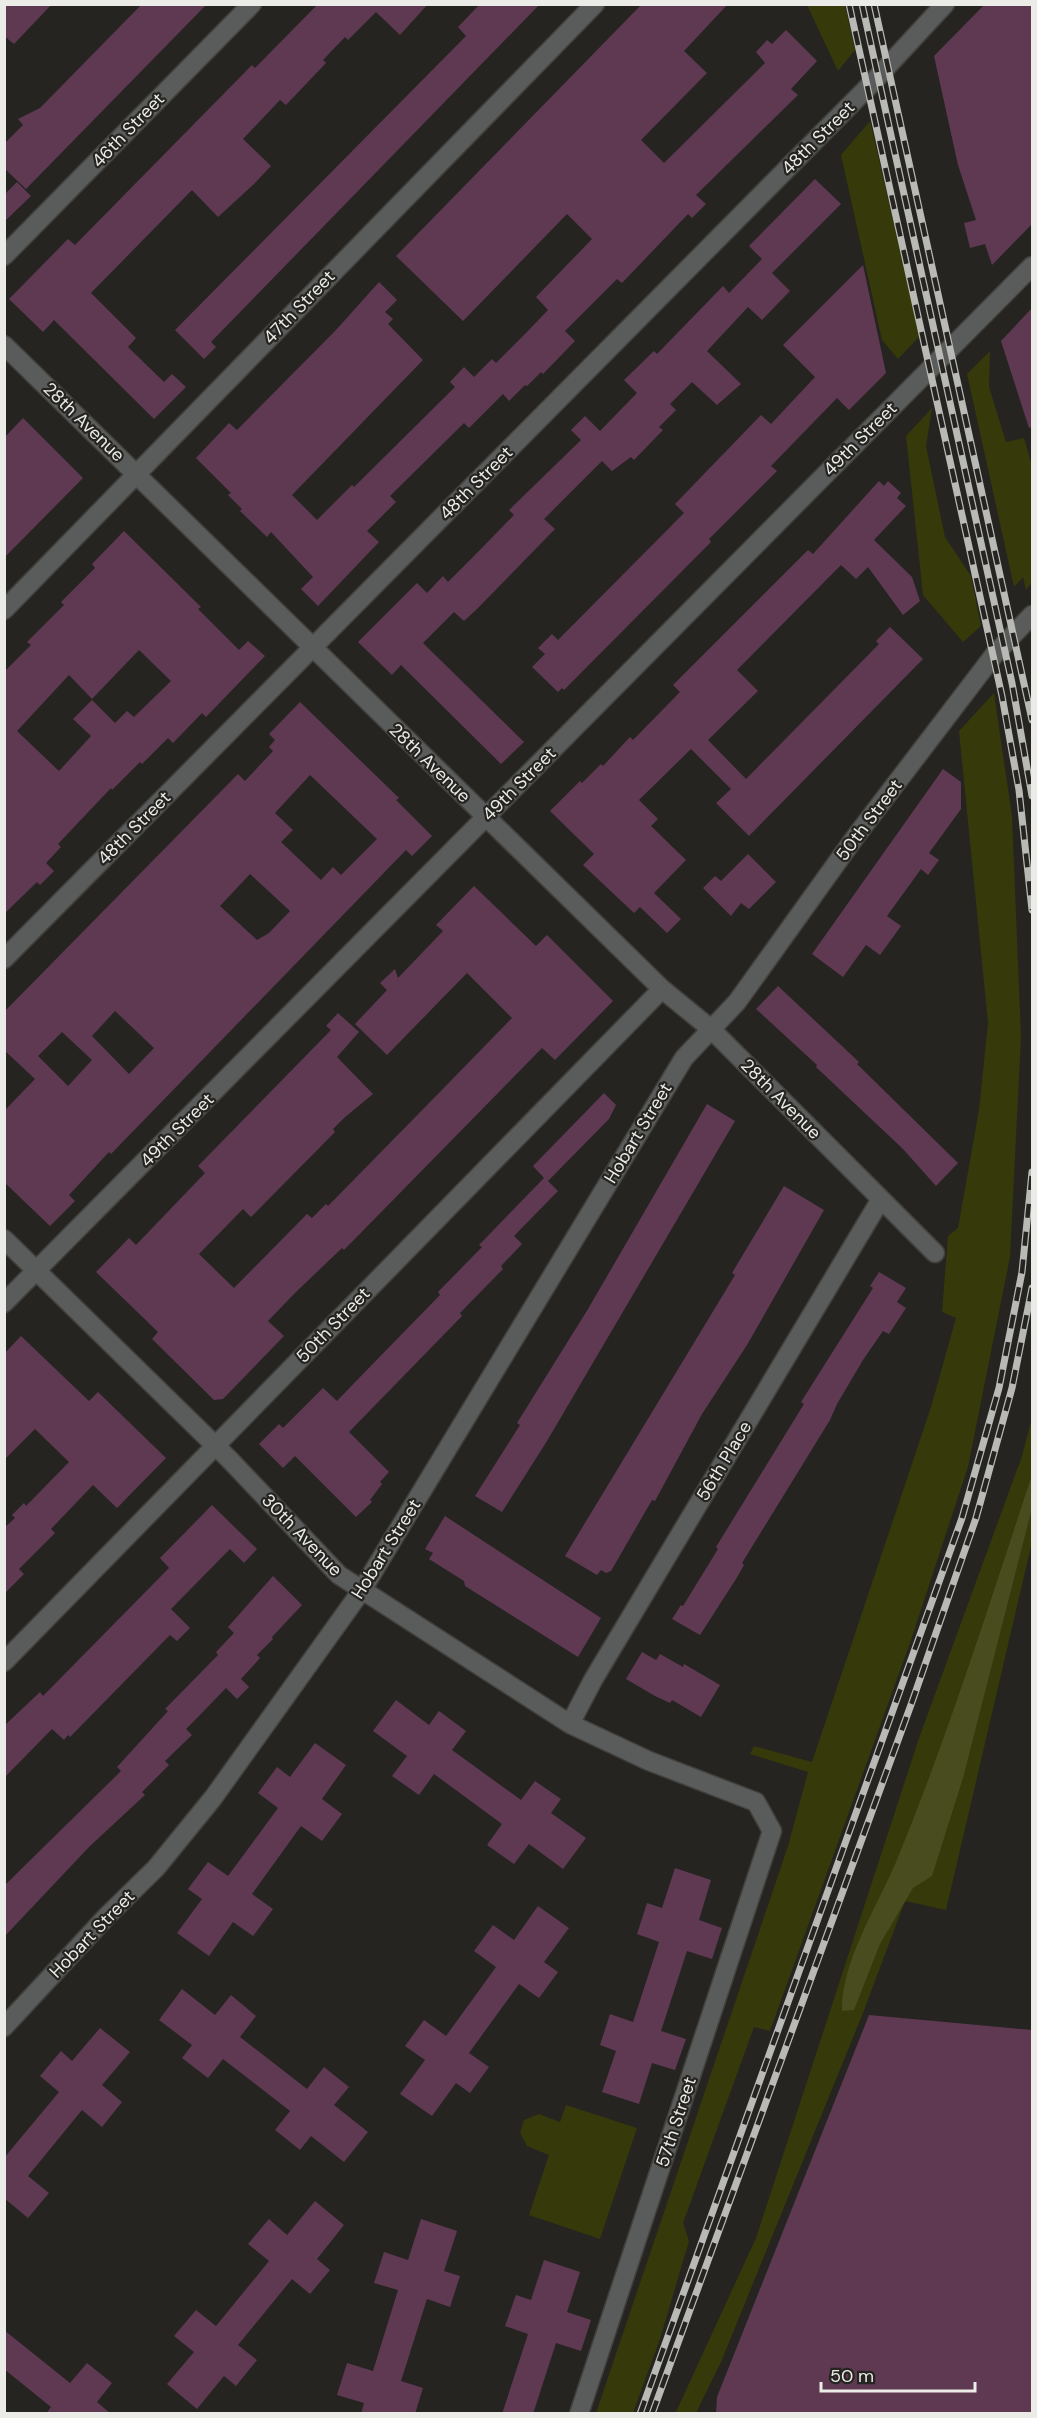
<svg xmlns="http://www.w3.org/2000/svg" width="1037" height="2418" font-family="'DM Sans',sans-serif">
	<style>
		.green { fill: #363909 }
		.forest { fill: #494c1e }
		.building { fill: #5f3952; fill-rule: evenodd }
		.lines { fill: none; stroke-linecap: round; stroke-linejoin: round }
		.street-casing { stroke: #41403d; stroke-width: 21 }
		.street { stroke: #5a5c5c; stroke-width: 18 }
		.rail-casing { stroke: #b9b9b6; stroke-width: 7 }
		.rail { stroke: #252421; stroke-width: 4.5; stroke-dasharray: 14; stroke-linecap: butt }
		.labels { text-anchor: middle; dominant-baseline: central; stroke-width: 4.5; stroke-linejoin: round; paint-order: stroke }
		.street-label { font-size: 18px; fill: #ebebe8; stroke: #252421 }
	</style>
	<rect width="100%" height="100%" fill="#252421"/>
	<path class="green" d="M807,5H845L855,50L838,71Z
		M870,121L920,336L898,359L882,340L841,155Z
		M990,351L989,387L1006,442L1024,438L1032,466V582L1026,590L1023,577L1014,587L967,374Z
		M932,408L926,446L945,537L971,576L981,626L963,642L923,595L906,436Z
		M994,693L1012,816L1021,1037L1010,1257L968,1467L910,1643L770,2031L754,2027L683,2223L689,2241L660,2339L633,2413H596L788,1846L808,1772L750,1754L754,1746L812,1762L931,1407L956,1318L942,1312L948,1236L958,1228L979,1110L988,1023L959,731Z
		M1032,1418V1542L946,1910L905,1901L863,2013L721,2362L696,2413L675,2414L756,2238L919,1738L1022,1456Z
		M566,2105L637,2128L600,2239L529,2215L549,2155L527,2146L520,2133L524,2120L539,2114L560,2122Z"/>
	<path class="forest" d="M1032,1475V1508L963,1778L932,1876L913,1888L880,1944L854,2010L842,2011C841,1962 877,1907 896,1862C948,1736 989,1605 1032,1475Z"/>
	<path class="building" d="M4,4H52L14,44L4,36Z
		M142,4H207L26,189L4,168V144L23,125L18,119L40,108Z
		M318,4H428L400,35L376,12L348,40L345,37L323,60L326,63L286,105L280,100L243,139L271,166L254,184L218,217L192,190L91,293L136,338L128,347L164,382L172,374L186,387L154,419L54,320L43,332L9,299L68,239L75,245L252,65L255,68Z
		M480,4H540L211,342L216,347L204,359L175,330L466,36L458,27Z
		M642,4H728L684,51L707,73L641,140L664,163L765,63L756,52L767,40L772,44L786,30L817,61L791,89L798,95L696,195L706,204L692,218L688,214L622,283L617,279L565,331L575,341L543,374L541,372L527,386L525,385L509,401L503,394L469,428L464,423L390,496L396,502L367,531L379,542L318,606L301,589L313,577L271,532L267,537L240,511L242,509L228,495L231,493L196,458L229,423L237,430L336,330L379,282L397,300L385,312L393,319L388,324L423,360L292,495L317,520L352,485L354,487L455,387L450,382L464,367L474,377L492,359L496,363L525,334L548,310L536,297L592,239L567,214L463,321L396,256Z
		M985,4H1032V224L992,265L985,244L970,248L964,223L976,220L958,165L934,56Z
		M815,179L841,204L772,273L790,291L762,320L748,307L707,351L741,384L717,405L692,382L670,404L676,410L659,427L663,430L634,460L631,457L612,471L602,461L544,519L555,529L477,609L464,621L454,612L423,643L524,742L501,764L401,665L392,675L358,642L417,583L427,593L443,576L448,582L475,555L514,515L509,510L581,440L571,430L585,416L600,431L637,393L624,380L654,351L657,354L723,286L729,293L762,259L749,246Z
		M17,182L31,196L4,222V195Z
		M863,265L886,373L849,410L837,398L771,466L777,471L709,539L711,542L564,690L562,688L558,692L532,667L545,654L538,648L552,634L558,640L684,513L675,504L761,415L771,424L815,377L783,345Z
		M1032,308V427L1029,428L1001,341Z
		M23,418L83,478L4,558V438Z
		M879,481L884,486L888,481L901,493L897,498L906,506L874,540L912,577L920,601L903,615L868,567L856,579L841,565L737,670L758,691L708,740L746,779L879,644L876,641L890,627L923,659L749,836L716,803L731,789L691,749L639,800L658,819L651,826L686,860L654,893L681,919L667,933L640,907L634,913L583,865L594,854L550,811L580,781L582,783L601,764L603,766L630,737L633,740L680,692L673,685L808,550L813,554Z
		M124,531L201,607L198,609L239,650L248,641L265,656L206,717L202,713L173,743L168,738L142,764L140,762L112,790L111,788L58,844L61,847L46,863L54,871L40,885L37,882L4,914V672L31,645L27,642L64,605L61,602L95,568L92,564ZM139,650L171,681L134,717L127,711L115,723L92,700L73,719L91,736L59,771L17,731L69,675L92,699Z
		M300,702L399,798L396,800L432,836L412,856L406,850L111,1154L109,1152L69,1195L75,1201L50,1226L4,1182V1111L35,1079L4,1050V1012L238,774L245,781L273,751L269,747L275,740L269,734ZM310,775L377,839L341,875L333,867L321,880L281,842L293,830L275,813ZM250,874L290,911L269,933L257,940L220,906ZM115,1011L154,1048L129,1074L92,1036ZM62,1032L92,1060L68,1086L38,1056Z
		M943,769L961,782V809L929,853L939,860L928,875L921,869L887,916L901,926L880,955L866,945L843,977L812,954Z
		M748,854L776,882L749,909L741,903L731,916L703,888L715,876L721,881Z
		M474,886L536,946L547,935L613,1001L555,1060L542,1048L344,1250L342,1248L295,1293L268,1321L284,1336L223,1399L214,1400L152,1339L158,1332L96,1272L129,1238L136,1245L205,1173L198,1166L331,1030L326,1026L338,1013L359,1032L337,1057L373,1094L344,1118L333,1129L335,1132L251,1217L243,1209L199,1254L234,1288L307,1214L312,1218L326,1204L328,1206L435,1097L512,1018L467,973L387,1055L355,1024L387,990L380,983L395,969L398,978L443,931L436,925Z
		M778,986L859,1062L857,1064L958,1163L936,1186L903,1149L816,1067L817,1065L756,1009Z
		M604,1093L616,1105L609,1119L548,1181L558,1191L514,1236L522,1244L501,1266L503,1269L460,1313L462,1316L349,1432L389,1472L380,1482L382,1484L370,1500L372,1502L356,1517L295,1456L283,1468L259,1444L279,1424L283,1428L323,1388L337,1401L361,1376L440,1295L438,1292L482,1247L479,1245L544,1178L533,1166Z
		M707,1104L735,1121L547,1441L502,1512L475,1496L520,1425L517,1423L588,1309Z
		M784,1186L824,1210L747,1345L702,1414L655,1501L652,1500L611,1571L606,1573L601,1570L597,1575L565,1556L735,1275L732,1273Z
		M879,1272L906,1288L897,1302L906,1308L889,1334L883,1331L863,1360L837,1404L830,1420L742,1563L744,1565L736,1579L700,1635L672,1619L681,1605L683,1606L718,1549L716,1547L804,1404L801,1402L873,1288L870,1286Z
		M21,1336L89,1401L98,1392L166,1458L117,1508L93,1485L51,1529L55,1533L19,1569L24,1574L4,1594V1528L15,1518L12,1515L24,1503L26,1506L69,1462L35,1429L4,1460V1354Z
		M212,1505L257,1549L244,1563L230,1549L171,1609L190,1628L177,1641L170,1635L70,1737L68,1735L64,1740L52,1729L4,1778V1726L40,1692L43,1696L169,1568L160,1558Z
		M445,1516L601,1618L578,1657L465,1586L464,1581L429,1559L433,1553L425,1549Z
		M273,1576L302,1605L272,1637L273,1639L257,1655L260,1658L241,1679L249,1687L237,1699L226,1688L198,1717L186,1729L192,1735L165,1761L169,1765L142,1792L145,1795L90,1846L4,1937V1886L121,1771L117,1767L168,1711L165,1709L218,1655L216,1652L234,1633L228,1627Z
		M642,1652L656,1660L660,1654L683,1667L684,1664L720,1685L701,1717L672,1700L670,1703L655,1696L626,1679Z
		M396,1700L429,1725L439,1711L466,1731L452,1750L521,1800L535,1781L561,1799L551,1813L586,1838L563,1869L529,1844L514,1864L487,1845L502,1824L434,1774L419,1795L392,1776L407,1756L373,1731Z
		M315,1743L346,1765L322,1799L342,1814L322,1841L301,1826L252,1894L273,1909L253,1936L233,1922L209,1956L177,1933L202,1899L188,1889L208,1862L228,1876L278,1808L258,1793L277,1767L290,1777Z
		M675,1868L711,1880L699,1920L722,1928L712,1959L687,1951L661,2031L686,2039L675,2070L652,2063L639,2104L602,2092L616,2051L600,2045L610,2014L633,2022L659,1942L637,1934L647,1903L662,1908Z
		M538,1906L569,1928L544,1962L558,1972L539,1998L519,1984L469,2053L489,2067L470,2093L456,2083L432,2116L400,2094L425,2060L405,2046L424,2020L446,2036L496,1967L474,1951L493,1925L514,1940Z
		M182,1989L215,2015L231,1995L256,2016L240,2037L307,2089L324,2067L349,2087L334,2105L368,2132L344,2162L311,2136L300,2150L275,2130L290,2111L223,2059L208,2078L182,2058L192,2045L159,2020Z
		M869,2015L1032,2030V2414H716L717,2397Z
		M100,2028L130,2052L102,2085L122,2102L102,2127L82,2110L28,2176L49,2193L28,2218L4,2198V2158L59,2092L40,2076L61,2051L72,2061Z
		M315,2201L344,2225L317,2259L330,2270L310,2294L292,2279L238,2345L257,2360L236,2386L224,2376L197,2409L167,2384L194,2352L174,2336L196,2310L216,2326L269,2261L248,2244L269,2219L287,2235Z
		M421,2219L457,2231L444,2271L460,2276L450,2307L427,2299L401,2381L423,2388L415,2414H361L364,2403L337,2395L347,2363L373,2371L398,2290L374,2283L384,2252L408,2260Z
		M544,2260L580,2272L567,2312L591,2320L581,2351L556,2343L533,2414H502L528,2334L505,2326L516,2295L531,2300Z
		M4,2330L70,2383L87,2363L112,2383L97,2402L111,2414H46L51,2407L4,2369Z"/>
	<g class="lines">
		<defs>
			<path id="street" d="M4,256L252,4
				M4,345L662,989L711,1029L935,1253
				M4,610L595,4
				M4,959L870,85L945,4
				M4,1239L229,1459L339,1575L570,1724L649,1761L756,1802L772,1831L579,2414
				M4,1303L1032,266
				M4,1662L662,989
				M570,1724L593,1680L881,1199
				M4,2027L107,1916L156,1868L213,1798L362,1590L684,1058L737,1002L856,836L994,655L1032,615"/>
		</defs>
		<use href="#street" class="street-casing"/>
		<use href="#street" class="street"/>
		<defs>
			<path id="rail" d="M849,4L1002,696L1019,790L1032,910
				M862,4L1012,683L1032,796
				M874,4L1032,720
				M640,2414L962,1518L999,1388L1022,1272L1032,1172
				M652,2414L912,1702L976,1518L1012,1388L1032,1288"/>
		</defs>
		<use href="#rail" class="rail-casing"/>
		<use href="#rail" class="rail"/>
	</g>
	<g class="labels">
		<g class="street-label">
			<text transform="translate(128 130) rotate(-46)">46th Street</text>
			<text transform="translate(818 138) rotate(-45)">48th Street</text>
			<text transform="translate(299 307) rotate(-46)">47th Street</text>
			<text transform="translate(84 422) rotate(44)">28th Avenue</text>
			<text transform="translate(860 439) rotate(-45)">49th Street</text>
			<text transform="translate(476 483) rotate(-45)">48th Street</text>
			<text transform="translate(430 763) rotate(44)">28th Avenue</text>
			<text transform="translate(519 784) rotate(-45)">49th Street</text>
			<text transform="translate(869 820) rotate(-53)">50th Street</text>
			<text transform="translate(134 828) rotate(-45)">48th Street</text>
			<text transform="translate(781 1099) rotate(45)">28th Avenue</text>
			<text transform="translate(177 1130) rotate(-45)">49th Street</text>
			<text transform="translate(638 1133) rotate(-59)">Hobart Street</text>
			<text transform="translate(333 1325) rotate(-46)">50th Street</text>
			<text transform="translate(724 1461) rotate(-59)">56th Place</text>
			<text transform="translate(302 1535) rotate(46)">30th Avenue</text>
			<text transform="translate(386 1549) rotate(-58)">Hobart Street</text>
			<text transform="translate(92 1934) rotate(-46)">Hobart Street</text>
			<text transform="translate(676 2122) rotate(-72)">57th Street</text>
		</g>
	</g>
	<rect width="1037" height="2418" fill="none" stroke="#ebebe8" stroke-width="12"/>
	<path d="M821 2382v9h154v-9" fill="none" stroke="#ebebe8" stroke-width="3"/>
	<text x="830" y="2382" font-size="18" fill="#ebebe8" stroke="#252421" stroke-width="4.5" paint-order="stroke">50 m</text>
</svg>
